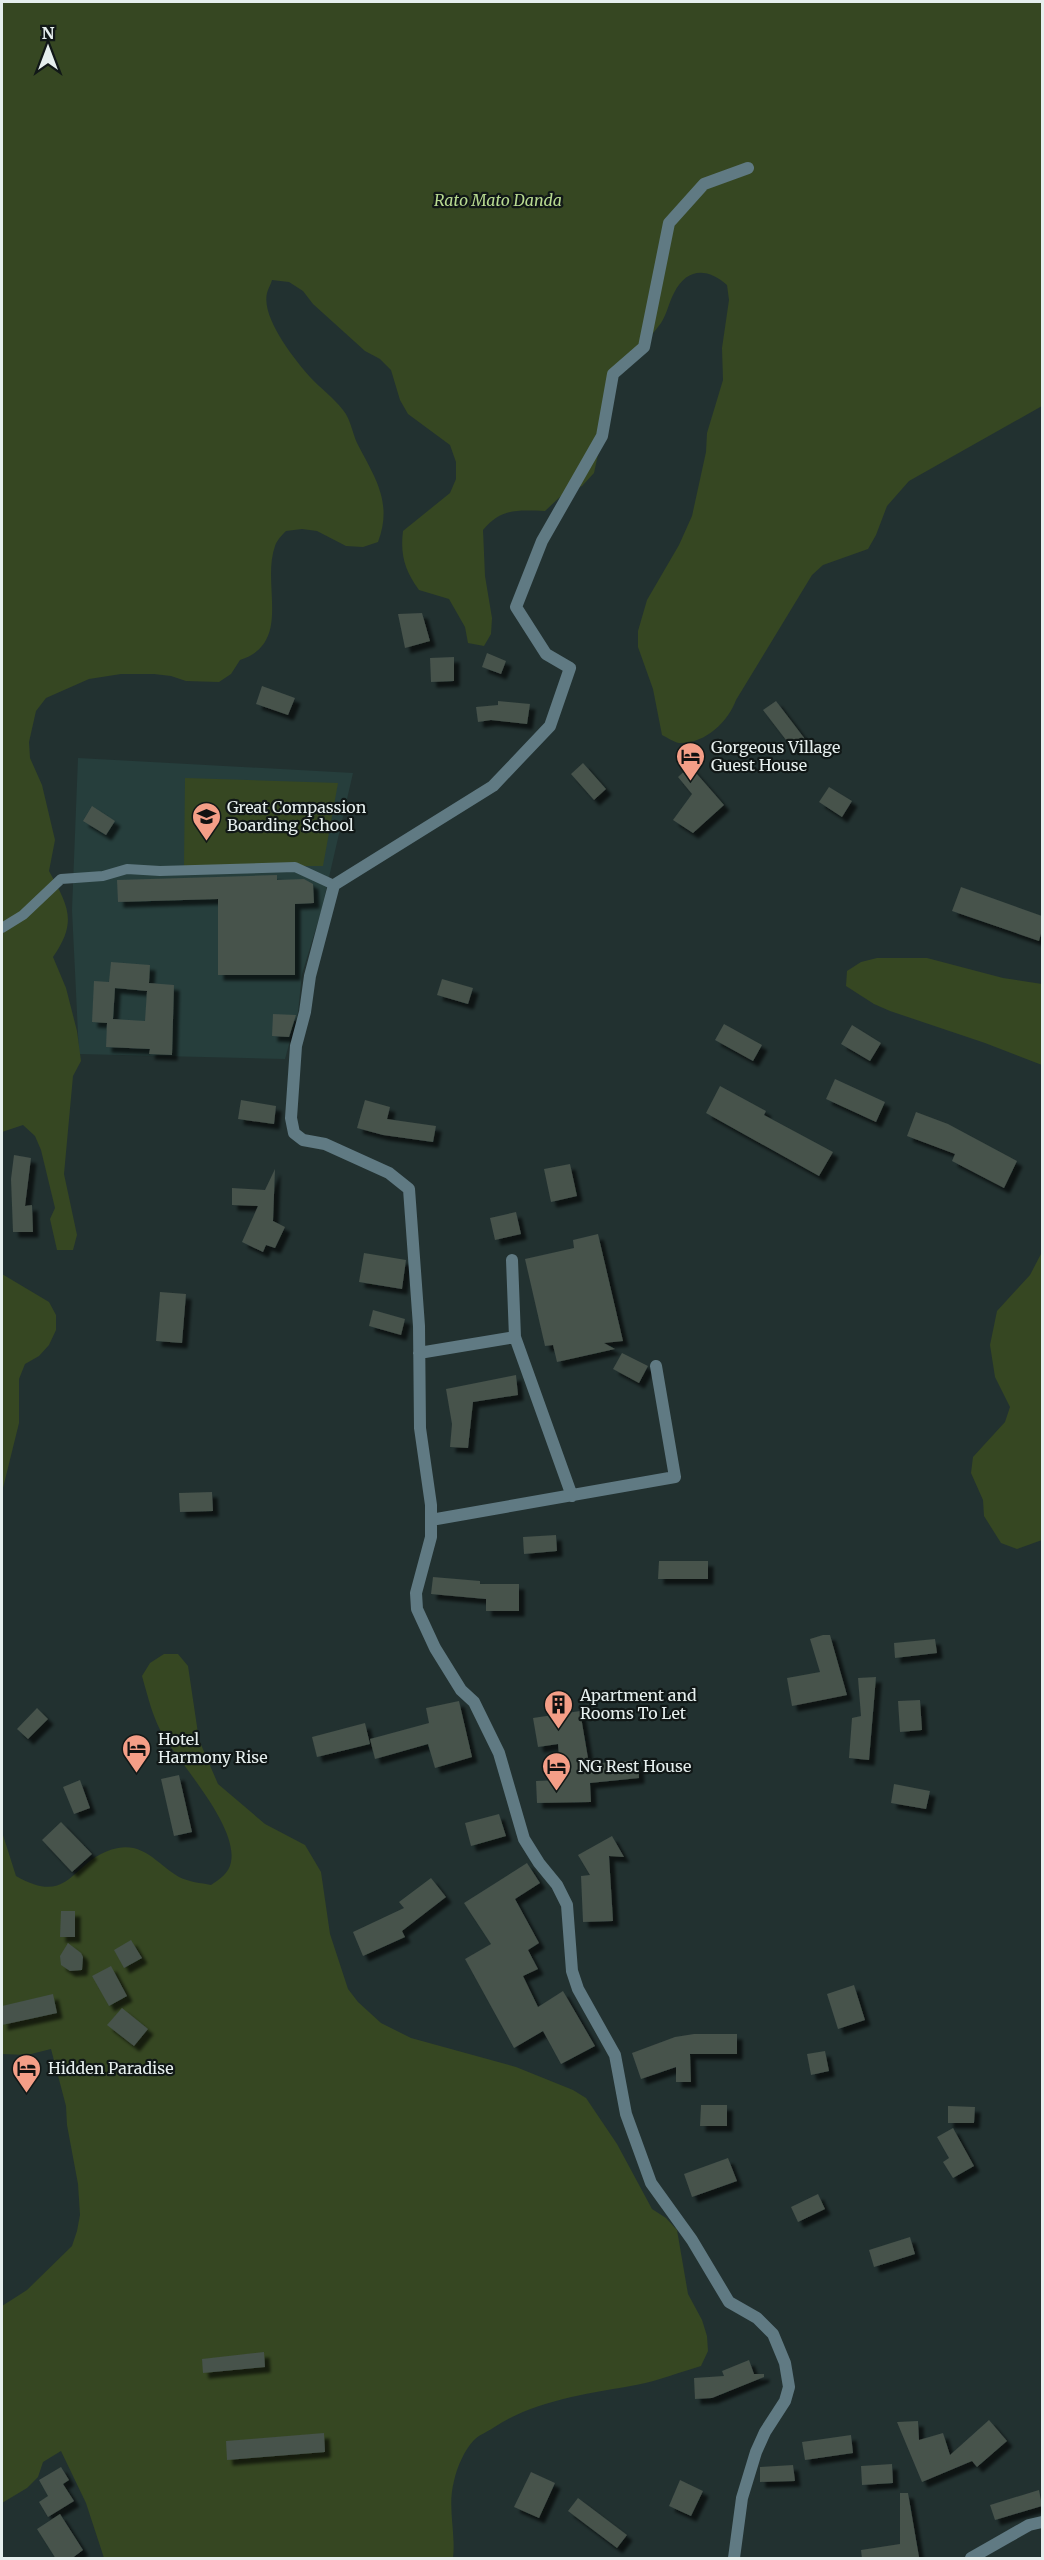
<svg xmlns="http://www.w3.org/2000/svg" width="1044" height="2560" font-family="Merriweather,serif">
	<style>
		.built { fill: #263e3c }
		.green { fill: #364722 }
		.building { fill: #46524b; fill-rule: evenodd; filter: url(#shadow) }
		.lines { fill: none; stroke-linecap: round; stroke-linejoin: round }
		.lane { stroke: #607a83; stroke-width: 10 }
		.street { stroke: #607a83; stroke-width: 12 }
		.labels { text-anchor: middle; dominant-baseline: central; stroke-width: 4.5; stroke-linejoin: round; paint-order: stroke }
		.park-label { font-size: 16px; font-style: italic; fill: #b8da91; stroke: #111817 }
		.poi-label { font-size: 16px; fill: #e6efee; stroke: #111817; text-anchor: start }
	</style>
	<defs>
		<filter id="shadow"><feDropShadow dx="5.5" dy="5.5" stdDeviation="1.5" flood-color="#0009"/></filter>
	</defs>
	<rect width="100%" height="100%" fill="#223130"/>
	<path class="built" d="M78,758L353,773L321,912L302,974L298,1012L285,1059L79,1054L72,910Z"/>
	<path class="green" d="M2,2H1042V406L909,481L887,506L876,535L868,549L823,565L812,575L736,700C728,722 705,744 679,743C673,742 667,737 662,735L653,689L638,647V631L647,600L679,545L692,516L706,452L707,433L723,380L722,348L729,300L727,285C708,268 687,267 674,293C669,302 667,314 661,323C648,340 633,358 616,371L594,473L582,486L561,496L545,511C518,510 501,508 483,530L485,576L492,618L491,634L484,646L468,643L465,627L449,599L419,590C405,571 400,555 403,531L450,493L456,479V462L450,445L408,414L400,400L391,370L380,359L365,351L313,304L303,291L289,282L272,280C271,284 268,289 267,293C261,318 295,360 310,377C320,388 333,397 343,410C351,420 352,432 357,443C375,478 393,502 378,542L363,547L346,546L317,531L302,529L286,531C282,535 277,540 275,546C261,585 293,643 240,660L231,674L219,682L186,681L171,676L154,674H121L89,679L46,698L36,711L29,742L30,758L42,785L55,840L49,871C68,906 78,921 53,957L66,988L77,1031L81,1061L73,1076L64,1174L77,1235L73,1250H57L50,1219L55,1208L41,1150L35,1136L23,1125L2,1132Z
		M185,778L338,783L323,866H184Z
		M877,958H927L1003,978L1042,984V1065L985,1043L890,1011L874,1004L846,986L847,971L861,962Z
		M1042,1252V1540L1017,1549L1001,1543L984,1516L983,1500L971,1473L973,1457L1005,1422L1010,1407L995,1377L990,1345L997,1311L1030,1275Z
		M2,1274L49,1302L56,1315V1330L49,1345L39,1356L25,1364L19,1379V1423L2,1492Z
		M164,1654H178L188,1666L199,1740L218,1784L265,1824L305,1845L321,1872L330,1934L348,1989L358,2002L381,2023L411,2038L516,2067L573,2090L586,2098L617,2144L652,2209L666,2218L677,2230L688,2294L702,2320L707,2336L708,2351L701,2366C680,2372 658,2381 636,2385C587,2394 535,2400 493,2428C487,2432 479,2435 474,2440C464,2451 457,2467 454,2481C447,2507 456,2533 453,2558H104L86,2503L61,2451L43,2462L38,2477L27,2488L2,2503V2306L27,2290L72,2246L77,2231L80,2215L78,2184L67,2125L66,2106L51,2049L27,2055L2,2054V1832L16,1876C73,1909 71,1857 118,1848C145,1843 158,1865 179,1877C189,1882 201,1883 211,1885C220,1879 229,1873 231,1862C238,1827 183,1767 164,1737C153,1719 148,1697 142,1676L150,1663Z"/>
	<path class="building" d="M422,613L430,641L405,648L398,614Z
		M487,653L506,661L501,674L482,667Z
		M454,657V681L431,682L430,658Z
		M262,686L295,698L288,715L256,704Z
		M498,701L530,704L527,724L491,720L478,722L476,707L498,705Z
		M776,701L805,739L793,749L763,710Z
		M583,763L606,789L594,800L571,774Z
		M690,766L724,805L693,833L673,820L692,794L678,777Z
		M829,787L852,801L842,817L819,802Z
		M92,806L115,821L106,835L83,821Z
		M277,875V880L304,879L313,884L314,903L295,904V975H218V899L118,902L117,880Z
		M961,887L1042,916V930L1039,941L952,911Z
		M111,962L150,965L149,983L174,985L172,1055L149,1054L150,1049L106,1047L107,1023L92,1022L94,981L109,982ZM115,988L147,991L145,1021L113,1019Z
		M442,979L473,988L468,1004L437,995Z
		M273,1014L296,1015L289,1037L272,1036Z
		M724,1024L762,1045L753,1061L715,1040Z
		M852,1025L881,1043L870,1061L841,1044Z
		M835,1079L885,1102L876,1122L826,1099Z
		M720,1086L766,1111L764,1115L833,1152L819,1176L706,1113Z
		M241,1100L276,1106L274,1124L238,1119Z
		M365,1100L390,1107L387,1119L436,1126L433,1142L383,1135L357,1128Z
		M916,1112L948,1124L1017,1161L1004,1188L952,1161L955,1154L907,1136Z
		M14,1155L31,1158L25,1206L32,1205L33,1232H13L11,1179Z
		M570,1164L577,1196L551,1202L544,1169Z
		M275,1169L273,1221L285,1227L275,1248L266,1245L263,1252L242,1242L258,1206L232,1205V1188L265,1190Z
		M516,1212L521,1234L495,1240L490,1218Z
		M598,1234L623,1341L604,1343L615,1349L557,1362L553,1345L545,1346L525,1259L574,1248L573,1240Z
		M364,1253L406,1260L402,1289L359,1282Z
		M160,1292L186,1294L182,1343L156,1341Z
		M373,1310L405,1319L401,1335L369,1326Z
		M622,1353L648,1366L639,1383L613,1369Z
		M516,1375L518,1395L473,1402L468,1448L450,1447L452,1424L446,1389Z
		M212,1492L213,1511L180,1512L179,1493Z
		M556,1535L557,1551L524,1554L523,1537Z
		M659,1561H708V1579H658Z
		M433,1577L480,1581V1584H519V1611H486V1599L431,1594Z
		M823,1635H830L847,1695L792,1706L787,1678L820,1672L810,1639Z
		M935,1639L937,1653L895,1658L894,1643Z
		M876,1677L869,1760L849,1758L852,1718L861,1716L858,1678Z
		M920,1700L922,1730L900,1732L898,1701Z
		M459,1701L472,1757L435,1768L428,1744L375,1759L370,1739L429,1723L426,1708Z
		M37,1708L48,1719L28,1739L17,1729Z
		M580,1711L589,1764L638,1760L639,1778L590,1783L591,1802L537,1803L536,1781L561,1780L558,1744L538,1747L533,1718Z
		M365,1723L370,1744L317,1757L312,1737Z
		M179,1775L192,1832L174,1836L161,1779Z
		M80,1780L90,1808L74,1814L63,1787Z
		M894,1784L930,1791L926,1809L891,1803Z
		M499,1814L506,1836L471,1846L465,1823Z
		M61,1822L92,1854L72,1872L42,1840Z
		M612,1836L624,1857L609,1856L613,1921L583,1922L581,1876L590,1875L578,1855Z
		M527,1863L540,1883L515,1899L539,1943L528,1950L538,1969L523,1976L538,2007L563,1991L595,2046L561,2064L543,2031L514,2048L465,1959L491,1944L464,1903Z
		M431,1878L446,1897L402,1931L405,1937L363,1956L353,1932L404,1908L399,1902Z
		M61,1911H75V1937H60Z
		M131,1940L142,1958L124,1968L114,1950Z
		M68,1943L81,1953L83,1957L82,1970L70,1971L61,1965L60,1956Z
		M111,1966L127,1996L109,2006L92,1976Z
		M854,1985L865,2020L838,2029L827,1994Z
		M53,1994L57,2013L2,2025V2006Z
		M122,2008L148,2029L134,2046L107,2025Z
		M694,2034H737V2054H690L691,2082H676V2067L641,2079L632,2053L675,2037Z
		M825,2051L829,2071L811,2075L807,2054Z
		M701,2105H727V2126H700Z
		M948,2106L975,2107L974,2123H948Z
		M953,2128L974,2166L953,2178L943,2162L949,2158L937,2137Z
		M728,2158L737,2181L692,2197L684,2174Z
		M818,2194L825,2209L798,2222L791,2207Z
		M910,2237L915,2254L874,2267L869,2250Z
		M264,2352L265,2367L203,2373L202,2359Z
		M749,2360L754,2374H764V2377L712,2398L695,2399L694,2378L724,2376L722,2371Z
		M989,2420L1007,2441L977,2467L972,2461L922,2482L897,2422L918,2421L919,2440L943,2433L950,2455Z
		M324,2433L325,2452L227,2460L226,2441Z
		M851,2435L853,2453L805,2460L802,2442Z
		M892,2464L893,2483L862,2485L861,2466Z
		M793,2465L795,2481L760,2482V2467Z
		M61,2467L69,2480L63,2484L74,2501L48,2517L39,2502L48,2496L39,2480Z
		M531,2472L555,2483L539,2518L514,2507Z
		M680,2480L703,2491L691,2516L669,2506Z
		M1039,2490L1042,2506L995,2520L990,2505Z
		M900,2493H908L919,2557L862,2559L861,2550L900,2544Z
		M578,2498L627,2535L617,2548L568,2511Z
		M60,2514L83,2550L71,2559H56L37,2529Z"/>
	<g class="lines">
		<path class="lane" d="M2,928L23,915L61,879L103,876L127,869L160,871L295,867L334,885"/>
		<path class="street" d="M512,1260L515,1337L572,1496
			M419,1353L515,1337
			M431,1520L675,1477L656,1366
			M734,2558L742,2498L756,2452L765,2432L785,2401L789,2387L785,2363L773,2334L757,2318L729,2302L692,2240L651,2183L626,2114L615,2055L578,1989L572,1971L567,1905L557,1885L539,1863L524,1839L499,1753L474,1702L461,1690L435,1648L417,1609L416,1593L431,1537V1505L420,1428L419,1326L409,1189L389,1173L325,1144L303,1140L294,1133L291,1118L296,1046L305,1012L310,976L334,885L493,786L550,726L570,668L546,654L516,607L542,541L602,436L613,374L644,347L669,223L704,184L748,168
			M971,2558L1029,2525L1042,2522"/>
	</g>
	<defs>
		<symbol id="hotel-pin" viewBox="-11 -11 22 30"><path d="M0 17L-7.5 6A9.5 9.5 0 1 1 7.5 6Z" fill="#f49e87" stroke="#111817"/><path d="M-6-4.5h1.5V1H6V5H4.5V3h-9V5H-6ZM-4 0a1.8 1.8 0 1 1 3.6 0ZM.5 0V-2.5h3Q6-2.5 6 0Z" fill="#111"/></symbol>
		<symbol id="school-pin" viewBox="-11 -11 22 30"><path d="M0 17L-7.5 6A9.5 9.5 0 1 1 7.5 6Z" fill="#f49e87" stroke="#111817"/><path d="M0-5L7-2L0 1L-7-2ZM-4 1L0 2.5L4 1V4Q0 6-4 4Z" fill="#111"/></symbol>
		<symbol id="building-pin" viewBox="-11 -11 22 30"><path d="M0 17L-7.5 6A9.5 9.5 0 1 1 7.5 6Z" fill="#f49e87" stroke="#111817"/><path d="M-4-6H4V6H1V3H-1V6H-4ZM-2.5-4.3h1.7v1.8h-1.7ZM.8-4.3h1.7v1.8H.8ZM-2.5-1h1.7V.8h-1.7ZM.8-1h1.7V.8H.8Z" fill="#111"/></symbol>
	</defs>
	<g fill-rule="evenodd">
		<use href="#hotel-pin" x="674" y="740" width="33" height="45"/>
		<use href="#school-pin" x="190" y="800" width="33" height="45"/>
		<use href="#building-pin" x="542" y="1688" width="33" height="45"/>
		<use href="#hotel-pin" x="120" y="1732" width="33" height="45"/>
		<use href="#hotel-pin" x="540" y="1750" width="33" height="45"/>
		<use href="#hotel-pin" x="10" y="2052" width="33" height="45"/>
	</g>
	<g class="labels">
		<g class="park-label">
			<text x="498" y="200">Rato Mato Danda</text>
		</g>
		<g class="poi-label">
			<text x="711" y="747">Gorgeous Village<tspan x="711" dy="18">Guest House</tspan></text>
			<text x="227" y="807">Great Compassion<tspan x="227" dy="18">Boarding School</tspan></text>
			<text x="580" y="1695">Apartment and<tspan x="580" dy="18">Rooms To Let</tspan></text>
			<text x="158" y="1739">Hotel<tspan x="158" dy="18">Harmony Rise</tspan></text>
			<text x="578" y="1766">NG Rest House</text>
			<text x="48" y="2068">Hidden Paradise</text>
		</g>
	</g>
	<rect width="1044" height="2560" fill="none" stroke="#e6efee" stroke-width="6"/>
	<g transform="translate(48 48)" stroke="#111817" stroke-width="4.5" paint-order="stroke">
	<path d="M0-4.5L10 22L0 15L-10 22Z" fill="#e6efee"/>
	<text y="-9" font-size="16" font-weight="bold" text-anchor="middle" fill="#e6efee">N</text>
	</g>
</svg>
